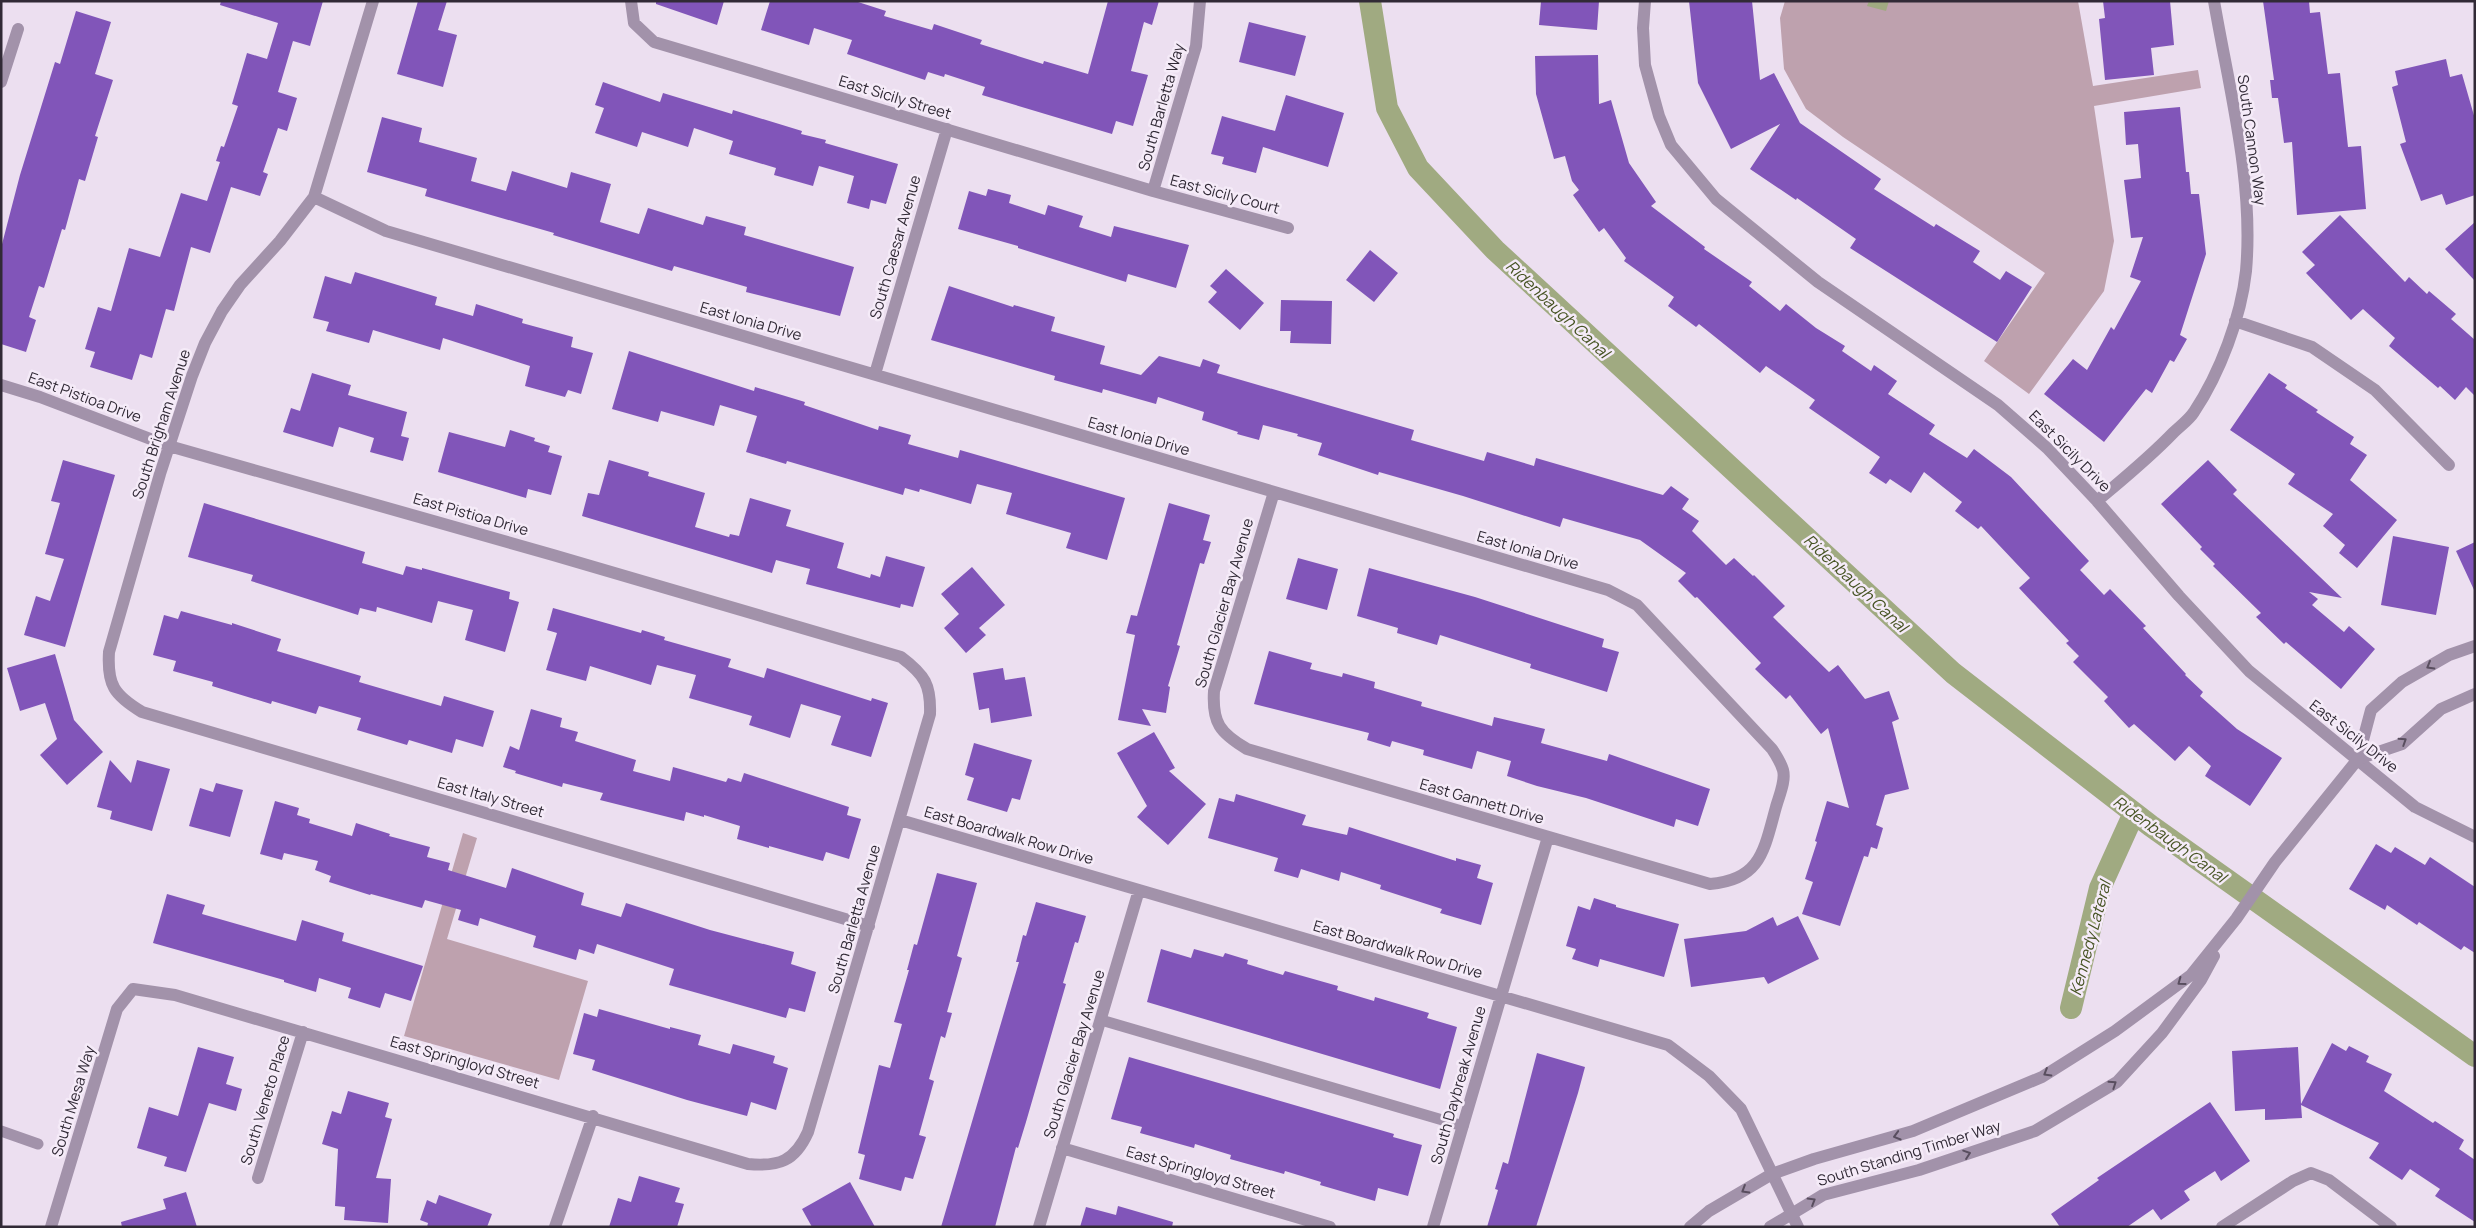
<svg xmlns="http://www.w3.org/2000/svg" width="2476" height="1228" font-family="Manrope,sans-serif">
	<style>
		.green { fill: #bea1ae }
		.water { fill: #a0aa81 }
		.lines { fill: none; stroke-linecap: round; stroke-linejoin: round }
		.canal { stroke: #a0aa81; stroke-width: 22 }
		.building { fill: #8155b9 }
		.service { stroke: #a292aa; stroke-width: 11 }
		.minor { stroke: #a292aa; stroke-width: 12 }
		.tertiary { stroke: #a292aa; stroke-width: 12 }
		.oneway { stroke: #594e5f }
		.labels { text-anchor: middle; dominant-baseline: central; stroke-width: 5; stroke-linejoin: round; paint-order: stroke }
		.street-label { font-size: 15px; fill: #312a36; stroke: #f5ebf8 }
		.water-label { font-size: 16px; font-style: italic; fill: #475424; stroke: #f5ebf8 }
	</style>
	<rect width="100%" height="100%" fill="#ecdff0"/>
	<path class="green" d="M1785,1H2078L2093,86L2198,70L2201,88L2094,106L2114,241L2104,291L2029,394L1984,361L2045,273L1843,137L1806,109L1784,69L1780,18Z
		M463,833L477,838L447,939L588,981L559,1080L404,1036Z"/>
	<path class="water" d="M1869,1H1889L1886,11L1867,6Z"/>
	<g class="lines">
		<path class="canal" d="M1370,1L1387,108L1418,168L1495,250L1953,673L2151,826L2475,1056
			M2071,1008L2100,888L2134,813"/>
	</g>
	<path class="building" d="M221,1H323L310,46L293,41L278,92L297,98L287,131L278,128L263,172L268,174L260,196L231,187L210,253L191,247L174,311L166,309L152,358L140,354L132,380L90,367L95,352L85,349L98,307L111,311L129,248L160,257L181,193L207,201L220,162L216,161L221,146L224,147L238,106L232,104L247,53L267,59L278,23L220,5Z
		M418,1H447L438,30L457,35L443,87L397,74Z
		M656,1H724L717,25L656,4Z
		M770,1H855L886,11L884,16L932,30L934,24L982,40L980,44L1043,64L1044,61L1088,74L1108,1H1159L1152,25L1144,22L1131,71L1148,75L1133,126L1116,121L1112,134L982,95L985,87L945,74L944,77L928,72L925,80L847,54L852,40L814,28L809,45L761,30Z
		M1541,1H1599L1597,30L1539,25Z
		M1689,1H1752L1760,80L1774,73L1800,123L1881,179L1874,189L1934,227L1936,224L1980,251L1973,262L2000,280L2006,271L2032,287L1997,342L1850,248L1856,239L1797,198L1796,200L1750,169L1780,124L1731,149L1698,83Z
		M2103,1H2170L2174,45L2151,48L2154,75L2105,80L2099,19L2105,18Z
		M2263,1H2309L2310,13L2320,12L2328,74L2340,73L2348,147L2361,146L2366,209L2297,215L2292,142L2284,143L2278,98H2272L2270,80H2274Z
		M76,11L111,22L95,74L113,80L95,136L98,137L85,181L79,179L65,230L62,229L44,288L39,286L29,317L36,320L26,352L1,344V248L20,175L55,62L60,64Z
		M1249,22L1306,36L1295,76L1239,62Z
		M1598,55L1599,104L1611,100L1629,163L1656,202L1651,206L1705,247L1704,249L1752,282L1749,286L1780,311L1786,304L1816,328L1845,346L1842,351L1871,371L1874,365L1897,381L1888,394L1935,425L1929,434L1967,458L1974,449L2011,477L2089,561L2080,570L2104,595L2110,589L2146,626L2143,628L2186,674L2185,675L2203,692L2200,696L2237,729L2282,758L2250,806L2205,776L2211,766L2189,746L2175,761L2134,724L2129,728L2104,701L2108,697L2073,662L2079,656L2066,643L2069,641L2019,588L2030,578L1981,526L1978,529L1955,511L1962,502L1924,472L1911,493L1890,479L1886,484L1869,473L1880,457L1809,408L1815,400L1766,366L1760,373L1699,324L1696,327L1668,306L1674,297L1624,261L1626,258L1604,228L1599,232L1573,195L1579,190L1572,181L1565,156L1554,159L1536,94L1535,56Z
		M2446,59L2450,77L2462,74L2475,119V195L2446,205L2442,194L2421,201L2400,144L2406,142L2392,87L2398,85L2395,71Z
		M603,82L660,102L663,93L732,114L733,110L802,131L801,134L826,140L825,143L898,164L886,204L871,200L869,209L847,203L854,176L819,166L813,186L774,175L776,168L729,154L733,141L694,128L688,147L642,132L637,147L595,133L604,108L595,105Z
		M1286,95L1344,113L1328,167L1263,147L1256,173L1222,164L1224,157L1211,154L1222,116L1275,131Z
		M2180,107L2186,172H2189L2191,194H2199L2206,254L2180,335L2187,339L2174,362L2170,360L2152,393L2146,389L2104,442L2044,394L2073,359L2087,370L2111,327L2114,330L2141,281L2130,277L2143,237L2131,238L2124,180L2141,178L2138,144L2126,145L2124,112Z
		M382,117L422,128L419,142L477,158L471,181L506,191L512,171L567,188L571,172L611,184L600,222L639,234L648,208L703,225L706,216L746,227L744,235L854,267L840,316L746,292L747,287L674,266L672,271L553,235L554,233L425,196L427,189L367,172Z
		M988,189L1011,195L1009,203L1045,215L1048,205L1083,216L1079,227L1111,237L1114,226L1189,245L1176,288L1128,274L1126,282L1018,248V246L958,229L969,191L986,196Z
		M2340,215L2405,282L2409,277L2427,294L2429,291L2456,314L2451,319L2475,340V396L2466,387L2455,400L2440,386L2438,388L2389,346L2395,338L2363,309L2351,320L2306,273L2315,265L2302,252Z
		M2475,222V281L2445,249Z
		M1370,250L1398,273L1374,302L1346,280Z
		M1226,269L1264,303L1240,330L1208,302L1217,292L1210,286Z
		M355,272L437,297L435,305L473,316L476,304L523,319L522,323L573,337L571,347L593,353L581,394L568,390L565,397L525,386L530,366L443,338L440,350L373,330L369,343L326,331L329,322L313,318L325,276L351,284Z
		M949,286L1013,307L1014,305L1055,317L1051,331L1105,346L1100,364L1141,375L1159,356L1200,367L1203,359L1220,365L1217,373L1414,430L1411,440L1484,461L1487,452L1534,466L1536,458L1663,495L1671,486L1689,499L1682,509L1699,521L1692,531L1726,565L1734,558L1753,576L1754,575L1785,606L1773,617L1829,672L1838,665L1865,699L1889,691L1899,719L1892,722L1909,789L1885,795L1876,825L1883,828L1877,849L1871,847L1868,857L1864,856L1840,926L1802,914L1813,882L1805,879L1817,842L1815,841L1827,801L1849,808L1828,728L1821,734L1790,695L1786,699L1755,669L1761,663L1697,597L1695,598L1678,581L1686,573L1640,540L1563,518L1560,527L1463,496L1379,472L1378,475L1318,455L1322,443L1297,436L1298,434L1263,425L1259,440L1237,434L1238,432L1202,420L1204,412L1158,397L1156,404L1103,389L1102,393L1054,380L1055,376L931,340Z
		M1281,300L1332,301L1331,344L1290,343L1291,331H1280Z
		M629,351L754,391L755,387L805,402L804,405L878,430L879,426L911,435L908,444L958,458L960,450L1125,498L1107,560L1066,548L1071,533L1006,514L1012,493L977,484L971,504L920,489L919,492L905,488L903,495L787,461L786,464L746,452L757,416L720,405L714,426L661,411L658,422L612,409Z
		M312,373L351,385L348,395L407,412L401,436L409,438L403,461L370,452L374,438L339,427L333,447L283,432L291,408L300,411Z
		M2269,373L2287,385L2285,388L2318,410L2316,412L2354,437L2350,444L2367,455L2350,480L2397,520L2357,568L2339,553L2345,545L2323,526L2333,514L2288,484L2295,474L2230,430Z
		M510,430L535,438L534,441L550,446L548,452L562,456L551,495L528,489L526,498L438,472L449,432L505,447Z
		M63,460L115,475L65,647L24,635L36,596L50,601L64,559L45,554L60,503L51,501Z
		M609,460L649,472L648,476L705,493L695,527L729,537L730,534L739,536L750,498L791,510L786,526L844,543L837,568L870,578L871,574L880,577L886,556L925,567L913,607L901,604L900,608L806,584L810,569L776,560L772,573L582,516L588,493L599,495Z
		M2208,460L2237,490L2233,494L2342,598L2309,592L2318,599L2312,605L2344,632L2349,626L2375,649L2341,689L2286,642L2284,644L2256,617L2261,613L2213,566L2215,564L2200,549L2202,547L2161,504Z
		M204,503L365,552L362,563L403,575L406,566L422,570V568L510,592L509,599L519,602L505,652L465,640L473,610L438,601L432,623L377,607L376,612L360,608L358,615L251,581L253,575L188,557Z
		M1169,503L1210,515L1203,540L1211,542L1204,564L1200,563L1177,645L1180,646L1168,686L1170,687L1166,713L1142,709L1151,726L1118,720L1135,635L1126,633L1131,615L1137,616Z
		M2393,536L2449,547L2436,615L2381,605Z
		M2475,542V592L2456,551Z
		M1298,558L1338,569L1327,610L1286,599Z
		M972,567L1005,605L979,628L986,635L966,653L944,628L959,614L941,594Z
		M1369,568L1475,597L1604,639L1602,647L1619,652L1607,692L1530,668L1531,664L1440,635L1437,645L1397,633L1398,628L1357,616Z
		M553,608L641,633L642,630L665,637L664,640L731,659L728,667L764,678L767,668L871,701L872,698L888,703L871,757L831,745L841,716L801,704L790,738L749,725L752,716L689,698L696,675L657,665L651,685L590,666L586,681L546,670L557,633L547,630Z
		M181,611L232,625V623L281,639L277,651L361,676L359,682L441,706L444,696L494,711L483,747L456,739L452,753L409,740L407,745L357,730L361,718L319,706L316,714L272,701L271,704L212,686L213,682L173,671L176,661L153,655L164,615L178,619Z
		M1269,651L1312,663L1310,669L1342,677L1343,673L1375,682L1374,688L1422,702L1421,706L1492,726L1494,717L1545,729L1541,743L1607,761L1609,754L1710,789L1698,826L1676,819L1674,827L1586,798L1537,786L1507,776L1511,761L1477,751L1472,769L1423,755L1424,750L1392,741L1390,747L1367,740L1369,733L1254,704Z
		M55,654L74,720L103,752L67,785L40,755L57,739L45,703L20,711L7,668Z
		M1003,668L1005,680L1025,677L1032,716L991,723L989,708L979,710L973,673Z
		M531,709L562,718L560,727L578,732L575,741L636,760L633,771L670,781L673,767L726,782L728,778L741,782L744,773L849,807L847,815L861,819L849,859L826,852L823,861L769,846V848L737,839L740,826L704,815V817L686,812L684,821L600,800L603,793L563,783L562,787L515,773L516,771L503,767L510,746L519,750Z
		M1154,732L1175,768L1169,771L1206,804L1168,845L1137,817L1147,806L1117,753Z
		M974,743L1032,760L1020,800L1012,798L1007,812L967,800L974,778L965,775Z
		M110,760L131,783L137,760L170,769L152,831L110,819L112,811L97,807Z
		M216,783L243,790L230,837L189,826L200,788L213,792Z
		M1236,794L1306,815L1302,825L1347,835L1349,827L1456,861V858L1481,865L1477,878L1493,883L1481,925L1440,913L1442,909L1380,889L1381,885L1341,872L1339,881L1301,869L1298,878L1274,871L1278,858L1208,838L1219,798L1234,802Z
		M275,801L299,808L297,815L310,819L309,823L352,836L356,823L390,834L389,836L430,847L427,857L450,863L448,870L506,888L512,868L584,893L581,905L621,917L626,903L710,930L794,952L791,964L816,972L805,1012L789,1008L786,1018L669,985L674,969L597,944L594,954L579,949L576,960L533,947L536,936L480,918L478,926L458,920L461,910L425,900L422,908L371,894L370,895L329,882L331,876L315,870L318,861L284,853L282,860L260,854Z
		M2376,844L2391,853L2395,847L2425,865L2430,857L2475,887V953L2464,946L2461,950L2419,922L2417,925L2387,905L2385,910L2349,889Z
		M937,873L977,883L957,956L962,958L947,1012L952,1013L945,1038L941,1036L929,1079L934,1081L919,1135L926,1137L913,1179L905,1177L901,1191L859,1179L865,1155L858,1153L879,1065L890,1068L902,1024L894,1022L909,970H907L914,944L917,945Z
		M167,894L205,905L202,914L296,941L302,920L344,933L342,941L423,966L411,1001L385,993L380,1008L348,998L351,988L319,978L316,992L284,982V980L153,943Z
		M1594,898L1616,905V907L1679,924L1664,977L1600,959L1598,967L1572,959L1576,949L1566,946L1578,906L1590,910Z
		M1036,902L1086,916L1078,943L1075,942L1063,983L1066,984L1026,1122L1018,1148L1016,1147L995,1227H941L1019,962H1016L1023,935L1026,936Z
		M1798,916L1819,959L1768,984L1764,977L1691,987L1684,939L1746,931L1773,917L1777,926Z
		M1161,949L1191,958L1194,949L1223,957L1225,953L1248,960L1247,964L1283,975L1285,971L1338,986L1337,990L1374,1001L1375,997L1429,1013L1427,1018L1457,1027L1440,1089L1147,1002Z
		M599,1009L670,1029V1027L701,1035L698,1045L730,1054L733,1044L775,1056L773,1063L788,1068L776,1110L751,1102L747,1116L687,1100L592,1070L595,1060L573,1054L584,1013L597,1017Z
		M2332,1043L2346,1051L2349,1046L2369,1056L2366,1062L2392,1074L2384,1091L2433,1123L2435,1121L2464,1140L2459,1149L2475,1160V1222L2435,1196L2440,1189L2410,1169L2402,1180L2369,1158L2379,1143L2301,1105L2302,1118L2265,1120V1109L2235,1111L2232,1051L2298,1047L2301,1104Z
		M198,1047L234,1057L226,1084L242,1089L236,1111L209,1103L186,1172L164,1166L167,1157L137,1148L149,1107L178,1116Z
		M1537,1053L1585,1067L1578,1093L1536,1227H1487L1498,1190L1495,1189L1503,1162L1508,1164Z
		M1129,1057L1394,1134L1393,1137L1422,1145L1408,1196L1378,1188L1375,1201L1320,1185L1321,1182L1285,1171L1284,1174L1230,1159L1231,1155L1195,1144L1194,1148L1140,1133L1142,1127L1111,1119Z
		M348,1091L389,1103L385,1117L392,1119L376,1178L391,1179L388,1223L344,1220L345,1207L335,1206L338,1149L322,1144L332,1111L341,1114Z
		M2210,1102L2250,1161L2221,1181L2215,1171L2184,1191L2190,1200L2161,1220L2153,1209L2127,1227H2060L2051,1214L2099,1180L2097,1178Z
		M639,1176L680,1188L675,1202L684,1204L677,1227H609L618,1198L631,1202Z
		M850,1182L875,1227H812L802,1209Z
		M186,1192L197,1227H122L121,1222L166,1209L163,1199Z
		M439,1195L492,1214L487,1227H427L428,1223L420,1220L427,1200L436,1204Z
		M1118,1206L1173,1222L1172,1227H1080L1086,1207L1116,1215Z"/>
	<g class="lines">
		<path class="service" d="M1101,1020L1463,1126
			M1,1131L38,1144"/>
		<path class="minor" d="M373,1L314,197L280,241L240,285L222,311L205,343L192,376L160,474L109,652C107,685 114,695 142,712L869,926
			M631,1L634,23L654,42L1153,191L1288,228
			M1645,1L1643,28L1645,65L1659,116L1671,145L1716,199L1818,282L1998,405L2047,448L2097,501L2179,596L2249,671L2415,807L2475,837
			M1,82L18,29
			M1153,191L1196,46L1200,1
			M314,197L386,231L1608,590L1637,605L1772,749C1776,755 1781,763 1783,770C1786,781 1779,796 1776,807C1764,850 1761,880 1710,884L1247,749C1220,733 1212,723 1214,691L1274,492
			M2235,321L2312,347L2375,390L2449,465
			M875,374L947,129
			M1,385L40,397L169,446L553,555L901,657C925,675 931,685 930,714L808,1132C795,1161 779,1167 748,1164L175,995L133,989L117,1009L51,1227
			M2097,501C2123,479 2149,458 2173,433C2180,426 2189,420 2194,412C2220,373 2241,317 2246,271C2254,181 2229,89 2214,1
			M900,820L1668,1045L1709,1076L1741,1109L1798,1227
			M1062,1148L1330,1227
			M258,1178L303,1032
			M555,1227L593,1116
			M1039,1227L1139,890
			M1433,1227L1548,837
			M2222,1227L2293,1181L2311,1173L2329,1180L2391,1227"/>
		<path class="tertiary" d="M2358,759L2402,744L2441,709L2475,694
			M1690,1227L1709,1211L1772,1174L1814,1159L1913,1131L2042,1077L2115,1031L2191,975L2236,919L2275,862L2358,759L2371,710L2402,682L2449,655L2475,646
			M1770,1227L1823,1195L1919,1170L2035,1131L2117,1082L2162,1033L2201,980L2214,956"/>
	</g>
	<defs><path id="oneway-chevron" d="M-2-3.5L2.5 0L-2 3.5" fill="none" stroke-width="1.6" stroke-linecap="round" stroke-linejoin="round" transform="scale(1.25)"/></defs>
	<g class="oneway">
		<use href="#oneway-chevron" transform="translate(2430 666) rotate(150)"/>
		<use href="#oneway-chevron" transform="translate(2403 741) rotate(-33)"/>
		<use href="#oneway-chevron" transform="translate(2181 982) rotate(144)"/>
		<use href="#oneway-chevron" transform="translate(2047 1073) rotate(149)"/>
		<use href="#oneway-chevron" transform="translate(2113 1084) rotate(-34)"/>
		<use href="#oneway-chevron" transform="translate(1897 1136) rotate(164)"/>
		<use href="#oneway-chevron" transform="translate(1967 1154) rotate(-19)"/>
		<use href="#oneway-chevron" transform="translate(1745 1190) rotate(149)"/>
		<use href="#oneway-chevron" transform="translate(1812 1201) rotate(-31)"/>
	</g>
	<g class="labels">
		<g class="street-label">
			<text transform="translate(895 97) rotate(17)">East Sicily Street</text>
			<text transform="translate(1161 107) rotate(-74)">South Barletta Way</text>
			<text transform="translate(2252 140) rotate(82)">South Cannon Way</text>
			<text transform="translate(1225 194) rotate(15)">East Sicily Court</text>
			<text transform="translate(895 247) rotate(-74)">South Caesar Avenue</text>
			<text transform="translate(751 321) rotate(16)">East Ionia Drive</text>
			<text transform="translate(85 397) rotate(20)">East Pistioa Drive</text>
			<text transform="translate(161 424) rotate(-72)">South Brigham Avenue</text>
			<text transform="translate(1139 436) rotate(16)">East Ionia Drive</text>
			<text transform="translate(2070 451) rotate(45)">East Sicily Drive</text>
			<text transform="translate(471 514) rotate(16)">East Pistioa Drive</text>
			<text transform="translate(1528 550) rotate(16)">East Ionia Drive</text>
			<text transform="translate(1224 603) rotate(-74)">South Glacier Bay Avenue</text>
			<text transform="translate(2354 736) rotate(38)">East Sicily Drive</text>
			<text transform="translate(491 797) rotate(16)">East Italy Street</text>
			<text transform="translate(1482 801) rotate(16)">East Gannett Drive</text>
			<text transform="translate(1009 835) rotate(16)">East Boardwalk Row Drive</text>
			<text transform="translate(854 919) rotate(-74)">South Barletta Avenue</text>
			<text transform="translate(1398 949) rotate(16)">East Boardwalk Row Drive</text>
			<text transform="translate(1074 1054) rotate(-73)">South Glacier Bay Avenue</text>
			<text transform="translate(465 1062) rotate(16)">East Springloyd Street</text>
			<text transform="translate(1458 1085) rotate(-74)">South Daybreak Avenue</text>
			<text transform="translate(265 1100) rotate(-73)">South Veneto Place</text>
			<text transform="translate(73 1101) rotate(-73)">South Mesa Way</text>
			<text transform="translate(1909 1153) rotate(-17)">South Standing Timber Way</text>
			<text transform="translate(1201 1172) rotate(16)">East Springloyd Street</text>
		</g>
		<g class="water-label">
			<text transform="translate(1558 309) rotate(43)">Ridenbaugh Canal</text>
			<text transform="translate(1856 583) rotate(43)">Ridenbaugh Canal</text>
			<text transform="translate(2170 839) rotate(36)">Ridenbaugh Canal</text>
			<text transform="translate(2090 938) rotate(-75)">Kennedy Lateral</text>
		</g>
	</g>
	<rect width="2476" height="1228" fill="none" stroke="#312a36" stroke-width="5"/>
</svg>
